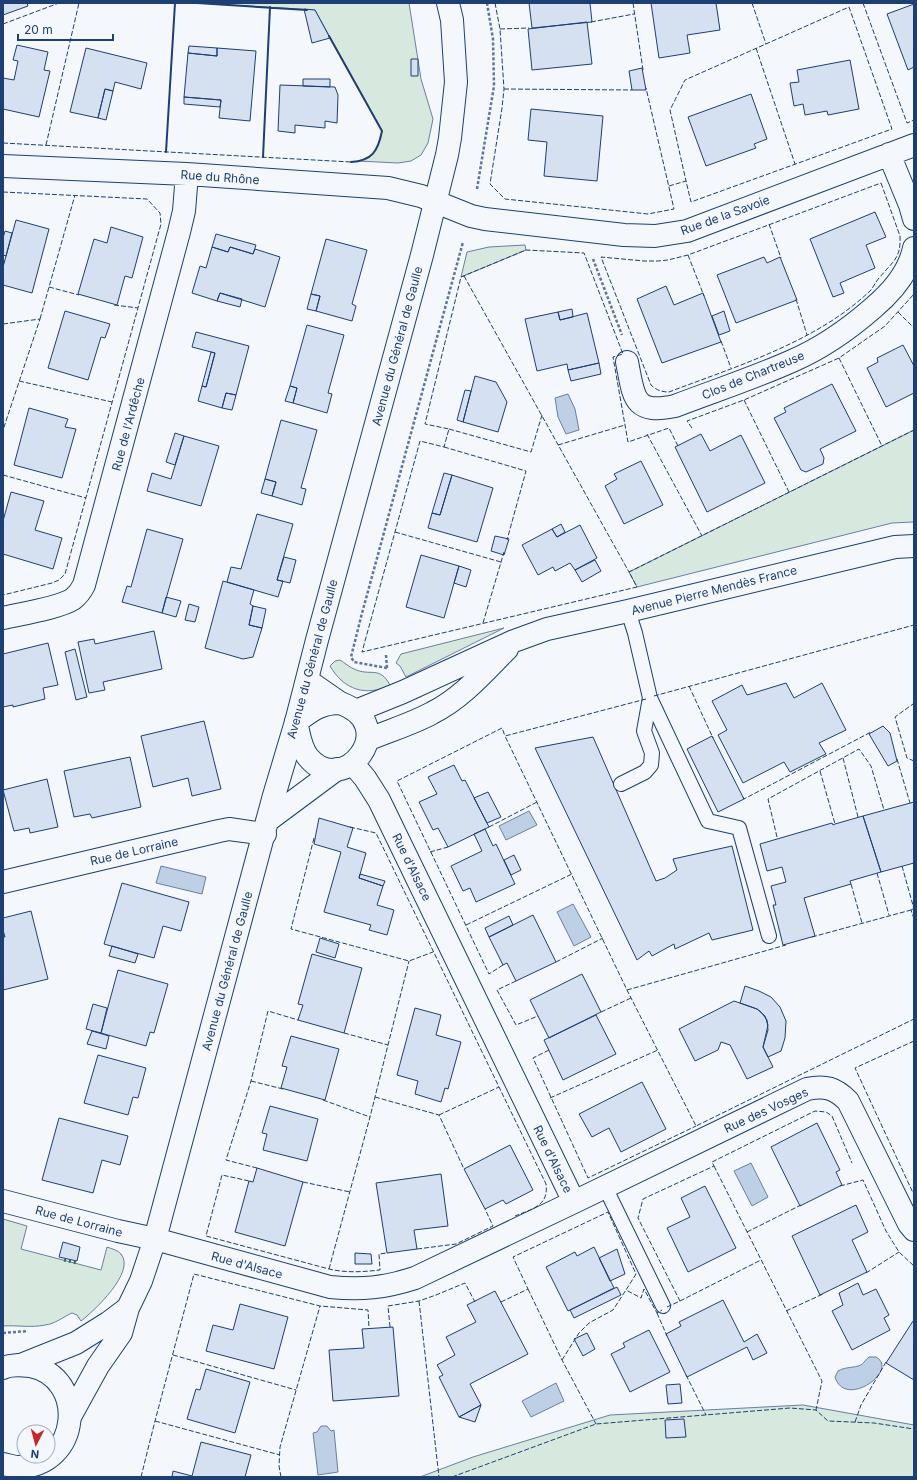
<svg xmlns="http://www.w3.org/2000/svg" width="917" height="1480" font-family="Inter,sans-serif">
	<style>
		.green { fill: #d7e8df; stroke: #687fa3 }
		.water { fill: #bed0e5; stroke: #687fa3 }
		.building { fill: #d5e0f0; stroke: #1d3f73 }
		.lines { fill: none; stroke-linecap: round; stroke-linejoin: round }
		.service-casing { stroke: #1d3f73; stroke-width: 16 }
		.minor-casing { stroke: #1d3f73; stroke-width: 24 }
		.tertiary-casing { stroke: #1d3f73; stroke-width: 24 }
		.secondary-casing { stroke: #1d3f73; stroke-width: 24 }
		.path { stroke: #5e769c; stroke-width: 2.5; stroke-dasharray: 3 2; stroke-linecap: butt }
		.service { stroke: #f4f7fb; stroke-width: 14 }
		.minor { stroke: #f4f7fb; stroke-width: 22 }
		.tertiary { stroke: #f4f7fb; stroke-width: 22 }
		.secondary { stroke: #f4f7fb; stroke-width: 22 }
		.hedge { stroke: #2c6c60; stroke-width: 3; stroke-dasharray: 2 3; stroke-linecap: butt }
		.fence { stroke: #1d3f73; stroke-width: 1; stroke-dasharray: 5 2; stroke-linecap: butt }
		.wall { stroke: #1d3f73; stroke-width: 2 }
		.labels { text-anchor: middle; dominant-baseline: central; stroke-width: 3; stroke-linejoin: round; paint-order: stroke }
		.street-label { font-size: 12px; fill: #1d3f73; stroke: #f4f7fb }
	</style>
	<rect width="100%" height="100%" fill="#f4f7fb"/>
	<path class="green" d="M197,3H409L421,79L433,119L428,143L421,155L411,161L398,163L358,161C375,156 378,149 382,131L315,10Z
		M525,245L526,250L461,277L467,252L489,247Z
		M914,430V522L892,523L637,587L629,572Z
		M504,628L406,677L400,666L396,663L401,654Z
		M340,660C345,663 349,667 354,669C371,677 379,665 390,685C366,697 344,690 330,666L335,661Z
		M3,1219L27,1226L21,1249L101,1270L107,1247C112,1249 118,1250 121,1254C136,1272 94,1311 81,1321L77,1315L72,1313C63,1317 55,1324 45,1325C31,1328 17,1325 3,1326Z
		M803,1405L914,1425V1477H420L473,1457L610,1415Z"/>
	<path class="water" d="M568,394L575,409L579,430L566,434L558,417L555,398Z
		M529,811L537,825L506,840L499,826Z
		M161,866L206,877L202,894L156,883Z
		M573,904L591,937L574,946L557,912Z
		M751,1163L768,1197L752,1206L734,1171Z
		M869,1357H876C900,1370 845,1410 835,1377L838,1371C845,1367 851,1368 858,1366C863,1365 865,1360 869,1357Z
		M556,1383L564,1401L531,1417L522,1401Z
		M321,1426H327L331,1431L334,1430L338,1472L318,1475L313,1433L317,1432Z"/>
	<path class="building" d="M3,3H27L28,6L3,15Z
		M529,3H590L592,22L532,28Z
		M651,3H716L720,30L687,35L690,53L659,58Z
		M914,4V67L908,70L887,14Z
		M304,9L315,10L330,38L312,43Z
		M587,22L592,64L532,70L528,29Z
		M17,45L48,52L44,70L50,71L39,117L3,109V78L14,80L18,61L13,60Z
		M189,46L217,48V56L188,53Z
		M86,48L147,63L141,89L115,82L113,91L105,89L98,118L70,112Z
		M217,48L256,51L250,121L219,118L221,100L184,97L188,53L217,56Z
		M411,59H418V76H411Z
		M850,60L859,109L828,115L827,111L805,115L803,104L794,106L790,83L799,82L797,70Z
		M642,68L646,90H632L629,71Z
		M303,79H330V87L303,86Z
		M280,85L335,87L338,95L337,123L325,121V128L295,125V133L278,131Z
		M105,89L113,91L106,120L98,118Z
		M751,94L767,139L754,144L756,148L706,166L688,117Z
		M184,97L221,100L220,107L184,104Z
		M531,109L603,116L597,181L544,176L547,142L528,140Z
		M875,212L886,237L866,245L875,268L840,283L844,293L833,297L810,239Z
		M16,220L49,229L32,293L3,285V267Z
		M111,227L143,237L132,278L125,276L117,305L78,294L94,239L107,243Z
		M5,231L12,233L6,256L3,255V238Z
		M216,234L256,245L253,254L230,247L228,252L212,247Z
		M326,239L367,250L352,304L356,306L352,321L316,311L320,296L311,294Z
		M212,247L228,252L230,247L253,254L255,249L280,257L265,307L220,293L217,301L192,293L200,266L206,268Z
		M764,257L767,263L780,257L797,300L736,323L717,275Z
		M666,286L674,305L703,293L721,342L662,363L637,299Z
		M220,293L242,299L240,307L217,301Z
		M311,294L320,296L316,311L307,309Z
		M572,309L573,317L560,320L558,312Z
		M65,311L110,324L105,338L101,337L88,380L48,368Z
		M724,311L730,331L719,335L712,316Z
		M558,312L560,320L587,313L599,363L568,370L567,364L537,371L525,319Z
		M307,325L344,335L328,393L332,394L327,413L293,403L297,388L290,386Z
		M196,332L249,346L236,395L226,393L222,408L198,401L202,386L206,387L215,353L192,347Z
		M903,345L914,366V393L886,407L867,368L878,362L877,358Z
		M211,352L215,353L206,387L202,386Z
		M599,363L601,374L571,381L568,370Z
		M475,376L496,382L507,402L498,432L463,422Z
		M832,384L856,431L820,449L824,458L823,464L806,472L801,470L774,418L786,412L784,408Z
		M290,386L297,388L293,403L285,401Z
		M465,390L471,391L463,422L457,420Z
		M226,393L236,395L232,410L222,408Z
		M29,408L68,419L65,427L76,429L62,478L14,465Z
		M281,420L317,430L301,488L306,489L302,505L272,496L276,482L265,479Z
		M175,433L184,436L175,465L166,462Z
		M701,434L710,451L741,435L765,483L707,512L675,447Z
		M184,436L219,446L201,506L147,491L152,473L171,479Z
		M641,461L663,505L624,524L605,486L617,479L614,474Z
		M444,473L452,475L440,515L432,513Z
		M452,475L493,488L477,542L428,528L432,513L440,515Z
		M265,479L276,482L272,496L261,493Z
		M11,492L44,501L35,530L62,538L53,569L3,554V521Z
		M257,514L293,524L277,580L283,581L278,597L227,582L231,567L241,569Z
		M561,524L565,532L557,537L552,529Z
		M580,525L597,558L575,570L570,563L555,571L553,567L538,575L522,545L552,529L557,537Z
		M147,529L183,539L162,613L122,602L127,586L131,587Z
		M495,536L509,539L504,555L491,551Z
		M421,555L459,566L444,618L406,607Z
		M284,557L296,560L290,583L277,580Z
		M595,560L601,571L582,582L575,570Z
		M459,566L471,570L466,587L454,583Z
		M223,581L254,590L250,604L253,606L249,625L262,628L253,657L243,659L205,648Z
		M166,597L181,601L176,617L162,613Z
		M189,604L199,607L195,622L185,620Z
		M253,606L266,609L262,628L249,625Z
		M154,631L162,669L103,682L105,690L89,693L78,642L94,639L95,644Z
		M48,643L58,685L43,688L45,699L13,707V705L3,707V654Z
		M75,649L87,697L76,700L65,652Z
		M786,683L794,698L822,683L846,730L819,743L826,754L790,772L784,762L743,783L718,735L727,730L712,701L742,685L747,695Z
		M204,721L221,789L192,796L188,778L153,787L141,736Z
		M883,726L890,733L897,761L888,766L869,734Z
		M712,736L744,799L718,812L687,749Z
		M593,737L656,881L665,878L677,870L673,859L732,846L753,930L712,940L709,933L675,949L674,944L652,956L649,951L637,960L535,748Z
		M130,757L141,807L92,818L90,814L74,817L64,771Z
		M454,765L462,781L465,780L489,827L448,847L438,828L433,830L419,802L437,794L428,777Z
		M47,779L58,827L30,833L29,828L14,831L3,790Z
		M488,792L501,817L487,823L474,798Z
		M914,802V863L881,872L863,816Z
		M863,816L881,872L850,881L851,884L804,898L815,936L783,945L773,905H776L771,886L786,882L782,867L767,871L760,844L832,823L833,825L835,824Z
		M319,818L353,828L347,847L366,853L359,878L383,886L377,905L394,910L387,935L369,930L371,925L324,912L341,852L314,844Z
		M485,829L493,846L496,844L515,884L476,902L470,888L463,891L451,866L482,851L474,834Z
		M514,855L521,870L511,875L504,860Z
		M360,874L385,881L383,886L359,878Z
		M122,883L189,902L181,931L163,926L154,958L104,944Z
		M31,911L48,979L3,990V937H5L3,930V918Z
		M533,915L556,962L516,981L507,963L503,965L489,937Z
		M509,916L513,925L489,937L485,928Z
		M320,938L339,944L335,958L316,952Z
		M112,946L138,954L135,963L109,956Z
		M312,954L362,968L344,1033L298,1020L303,1005L298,1004Z
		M118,970L168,984L154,1033L150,1032L146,1046L101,1033Z
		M582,974L601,1012L549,1038L530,1000Z
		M745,986L759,991L771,997L780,1007L786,1021L785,1038L781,1051L768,1057L763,1047L768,1030L767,1020L761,1012L757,1009L740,1003Z
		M734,1001L757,1009L765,1016L768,1025L763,1047L773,1067L747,1079L730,1045L721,1042L718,1050L695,1061L679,1029Z
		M93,1004L107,1008L101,1033L86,1029Z
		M415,1008L441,1015L436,1035L461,1042L448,1089L445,1088L441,1102L415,1094L418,1081L397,1075Z
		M596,1015L616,1054L563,1080L544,1040Z
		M92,1031L109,1036L106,1049L87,1044Z
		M291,1036L339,1049L325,1100L281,1088L287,1067L282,1066Z
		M98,1055L146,1068L138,1098L133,1097L128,1115L84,1103Z
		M642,1082L666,1129L621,1152L609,1128L592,1137L579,1114Z
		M270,1106L318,1119L307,1161L263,1150L267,1134L262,1133Z
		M59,1118L128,1136L120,1165L102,1160L93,1193L42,1180Z
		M817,1123L840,1170L836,1172L842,1185L800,1206L771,1147Z
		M510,1145L533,1190L506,1204L503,1200L485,1209L464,1169Z
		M257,1168L303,1182L285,1246L235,1232L249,1181L253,1182Z
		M441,1174L448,1226L414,1230L417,1249L387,1253L376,1183Z
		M705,1186L736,1248L688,1272L667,1228L690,1217L681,1198Z
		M856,1205L868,1232L852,1240L867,1272L820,1295L792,1236Z
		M63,1242L80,1247L77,1261L59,1257Z
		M594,1247L614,1288L568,1311L546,1267L575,1252L577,1256Z
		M617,1249L625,1274L610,1281L599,1258Z
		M355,1253L371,1254L372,1264H355Z
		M858,1283L863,1295L876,1289L889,1315L884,1318L890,1330L852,1350L832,1311L843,1305L839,1293Z
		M617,1287L621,1295L574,1318L570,1310Z
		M495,1291L528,1354L470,1384L481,1405L459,1417L439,1377L443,1375L437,1365L455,1355L446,1337L476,1322L467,1305Z
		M723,1300L744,1342L757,1334L767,1353L753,1360L747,1347L687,1377L666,1334L681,1326L679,1322Z
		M240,1304L288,1317L274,1369L206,1351L213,1325L233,1330Z
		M913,1321H914V1380L886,1363Z
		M393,1327L399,1396L333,1401L329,1350L364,1348L362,1329Z
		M649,1330L670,1372L630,1392L611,1354L625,1347L623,1343Z
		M587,1333L595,1349L583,1356L574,1339Z
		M206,1369L250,1382L235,1433L187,1419L196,1389L200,1390Z
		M680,1384L682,1403L668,1404L666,1385Z
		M481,1405L475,1422L459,1417Z
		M684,1419L686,1437L666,1438L665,1420Z
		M201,1442L251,1455L245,1477H172L173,1471L192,1476Z"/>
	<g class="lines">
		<defs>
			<path id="service" d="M628,611L635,633L650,698L708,821L739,828L769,936
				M621,784L645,772L651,765L652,753L644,731L650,698
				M605,1187L663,1306"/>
			<path id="minor" d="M889,154L910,205L914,219
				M3,166L187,174L388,188L421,196L471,216L485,219L624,235L655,236L687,231L914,145
				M627,362C634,396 632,415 675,406C714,391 754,378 792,361C822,348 849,329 873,308C892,292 909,273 914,248
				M3,618C20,614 59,608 73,599C78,595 81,591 84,585L179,232L184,211L187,174
				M340,703C403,725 343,800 308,757C300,747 299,733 296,722C311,711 320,703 340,703Z
				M356,711L403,692L514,641L547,629L628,611L895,547L914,546
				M367,740C388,731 412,724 432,713C462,698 484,672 507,649
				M3,882L219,831L229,829L265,834
				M3,1201L118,1231L155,1239L330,1287C362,1290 384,1288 415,1278L574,1202L379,800L365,778L353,764
				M574,1202L807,1089C825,1085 835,1088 848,1101L909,1224L914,1230"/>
			<path id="tertiary" d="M307,680L340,703
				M267,821L337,769
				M21,1365L76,1343L108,1323L128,1308
				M71,1415L98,1366L121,1333L128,1308L141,1281L155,1239L273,799L296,722L317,640L422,255L447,155L450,138L456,82L452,20L448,3"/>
			<path id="secondary" d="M3,1368C11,1364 21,1365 30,1366C88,1377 81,1467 18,1467C13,1467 8,1465 3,1464"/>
		</defs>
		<use href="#service" class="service-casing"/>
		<use href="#minor" class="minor-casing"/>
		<use href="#tertiary" class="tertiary-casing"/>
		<use href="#secondary" class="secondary-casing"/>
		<path class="path" d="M477,189L494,86L493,39L487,3
			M593,259L622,335
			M386,655L387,668
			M387,668L354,662L351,657L361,617L463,242
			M3,1333L28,1331"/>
		<use href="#service" class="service"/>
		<use href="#minor" class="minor"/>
		<use href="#tertiary" class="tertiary"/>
		<use href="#secondary" class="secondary"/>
		<path class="hedge" d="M64,1260L77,1263"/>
		<path class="fence" d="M495,3L500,29L504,89L502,108L490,184L505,199L648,214L674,209L646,88
			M633,3L643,70
			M752,3L766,44
			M863,3L907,123L914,120
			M591,22L634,14
			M3,24L59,3
			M500,29L529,28
			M756,48L795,164
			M504,89L632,90
			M3,143L351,162
			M46,145L79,3
			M881,183L900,236C901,259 893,261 880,277C876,281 874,286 871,290C817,342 737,366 669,392C662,392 656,390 651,385L601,257L644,261H658L668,260L688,255Z
			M669,186L686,181L691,202L892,129L849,7L685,80L670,110L686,181
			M3,192L147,199L160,213L161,224L65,574L59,580L52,583L3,595
			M769,224L781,258
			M688,255L704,296
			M464,276L629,572
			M49,287L79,295
			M796,299L807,335
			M114,305L138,308
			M898,312L914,328
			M40,319L75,195
			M3,324L40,319L3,430
			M721,341L731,368
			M839,358L882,446
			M19,381L112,402
			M744,400L789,492
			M692,428L687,421L744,400L839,358L885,326L914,294
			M449,429L531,452L542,415
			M647,434L702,536
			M558,445L625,425
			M678,446L669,428L628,442L613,357L623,354L584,253L526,250L461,277L425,424L449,429L444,447L420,441L362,652L637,587L629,572L914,430
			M444,447L526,471L507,540
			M3,475L86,498
			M395,532L501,562
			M483,623L504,552
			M689,686L713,738
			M654,696L914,625
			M646,699L505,736L627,990L696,1126L914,1019
			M914,706L913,704L895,717L907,758L914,761
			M843,758L858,817
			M897,759L910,803
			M820,771L835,824
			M743,797L744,799L871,732
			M350,827L376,833L546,1184C549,1206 532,1209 515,1216
			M489,827L537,802
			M777,837L768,799L859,749L871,766L884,810
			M314,838L291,929L409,961L433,952
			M430,852L448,847
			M902,866L914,909
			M877,873L889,915
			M851,884L862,923
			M913,909L911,910L914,919
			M466,925L572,874
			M812,937L911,910
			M556,962L603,938
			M503,965L489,974L397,781L502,728L505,736
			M516,981L497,990L516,1025L538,1016
			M627,990L786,945
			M601,1012L631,998
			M344,1033L388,1045
			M914,1041L855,1068L914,1195
			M549,1050L533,1058L588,1178L696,1126
			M251,1081L283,1089
			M375,1097L439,1115L464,1169
			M550,1098L658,1050
			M323,1100L370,1117
			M439,1115L499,1087
			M714,1166L822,1381L816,1410
			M257,1168L226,1160L251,1081L268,1011L298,1020
			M249,1181L222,1175L206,1236L329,1269C346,1273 362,1272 380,1270L379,1254L387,1253
			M303,1182L350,1192
			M840,1186L863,1180L886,1231L899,1252L914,1266
			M747,1232L801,1205
			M417,1249L456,1244L493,1226L485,1209
			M329,1269L370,1117L409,961
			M866,1273L899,1252
			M528,1289L562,1360L596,1424
			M419,1301L439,1477
			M680,1301L761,1260
			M501,1302L528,1289L513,1257L608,1212L636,1274L626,1290L641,1298L644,1289L657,1313L662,1310
			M667,1307L680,1301L638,1218L643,1199L714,1166L712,1162L815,1111L826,1112L832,1116L852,1163
			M786,1311L823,1294
			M657,1313L667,1336
			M390,1327L388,1306L419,1301L436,1295L465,1283L475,1302
			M173,1355L296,1390
			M562,1360L579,1333L589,1323L613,1310L626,1290
			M686,1375L706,1415
			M155,1421L280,1455
			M855,1422L861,1405L886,1362
			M141,1477L155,1421L194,1274L320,1306L368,1310L369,1328
			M281,1477L279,1466L280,1447L320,1306
			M452,1477L596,1424L790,1408L816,1410L828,1421L874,1423L914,1429"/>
		<path class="wall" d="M197,3L307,10
			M329,36L382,131C378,151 372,161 351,162
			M166,152L175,3
			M263,157L270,7"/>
	</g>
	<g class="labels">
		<g class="street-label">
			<text transform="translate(220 177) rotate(4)">Rue du Rhône</text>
			<text transform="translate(725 215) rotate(-20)">Rue de la Savoie</text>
			<text transform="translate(397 346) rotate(-75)">Avenue du Général de Gaulle</text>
			<text transform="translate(753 375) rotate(-22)">Clos de Chartreuse</text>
			<text transform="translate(128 424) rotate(-75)">Rue de l'Ardêche</text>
			<text transform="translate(714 590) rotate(-14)">Avenue Pierre Mendès France</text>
			<text transform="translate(312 659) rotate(-75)">Avenue du Général de Gaulle</text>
			<text transform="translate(134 851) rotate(-13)">Rue de Lorraine</text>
			<text transform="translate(412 867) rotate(64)">Rue d'Alsace</text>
			<text transform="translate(227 971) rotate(-75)">Avenue du Général de Gaulle</text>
			<text transform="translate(766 1110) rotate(-25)">Rue des Vosges</text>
			<text transform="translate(553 1159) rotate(64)">Rue d'Alsace</text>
			<text transform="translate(79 1221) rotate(15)">Rue de Lorraine</text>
			<text transform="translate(247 1265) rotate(15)">Rue d'Alsace</text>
		</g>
	</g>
	<rect width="917" height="1480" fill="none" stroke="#1d3f73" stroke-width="8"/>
	<g transform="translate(36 1444) rotate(186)"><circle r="19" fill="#f4f7fb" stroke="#9eadc5"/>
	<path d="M0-3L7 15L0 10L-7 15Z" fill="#c62828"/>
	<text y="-6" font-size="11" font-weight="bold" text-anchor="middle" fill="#1d3f73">N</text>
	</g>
	<path d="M18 34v6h95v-6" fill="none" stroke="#1d3f73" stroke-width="2"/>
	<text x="24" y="34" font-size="12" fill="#1d3f73" stroke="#f4f7fb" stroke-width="3" paint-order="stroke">20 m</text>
</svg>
